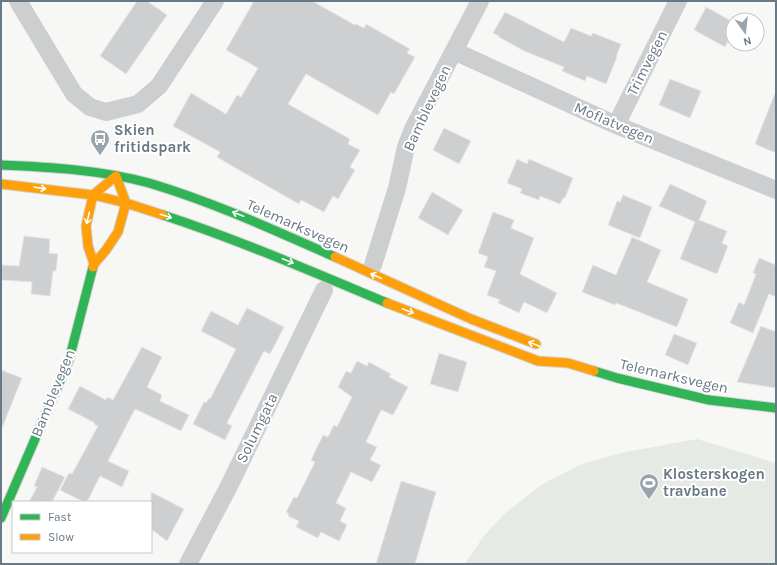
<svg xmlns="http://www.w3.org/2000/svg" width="777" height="565" font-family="Karla,sans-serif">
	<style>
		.pitch { fill: #e6eae4 }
		.building { fill: #cecfd0; stroke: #e6e6e6 }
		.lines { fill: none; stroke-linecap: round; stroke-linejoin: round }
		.fast-casing { stroke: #d3d4d4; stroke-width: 11 }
		.slow-casing { stroke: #d3d4d4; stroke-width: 11 }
		.street { stroke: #cccecf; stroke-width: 18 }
		.fast { stroke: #30b455; stroke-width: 9 }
		.slow { stroke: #ff9f0a; stroke-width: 9 }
		.oneway { stroke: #fff }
		.labels { text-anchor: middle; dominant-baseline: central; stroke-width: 4; stroke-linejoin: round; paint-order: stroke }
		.street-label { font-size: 15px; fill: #687885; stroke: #fff }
		.poi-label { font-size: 15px; font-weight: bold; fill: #687885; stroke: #fff; text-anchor: start }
	</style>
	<rect width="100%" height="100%" fill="#f7f7f6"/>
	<path class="pitch" d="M697,439L776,463V564H465L483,537L504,514L541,485L580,465L602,458L626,452Z"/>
	<path class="building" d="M137,1H147L167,15L126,74L100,56Z
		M254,1H312L355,25L356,24L364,28L366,24L410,49L407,53L415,57L394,94L391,92L378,115L306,74L288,104L350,139L348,144L360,150L350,167L355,170L338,199L333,196L324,212L301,200L299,204L239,170L217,157L220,152L173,126L191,93L226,114L237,95L241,97L258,68L226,50Z
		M706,7L733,22V31L725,47L694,30Z
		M505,12L564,42L571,28L591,36L593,33L621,44L616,57H617L606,84L587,76L585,81L562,71L564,67L524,51L499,37V36L493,33Z
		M670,79L701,91L690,118L659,105Z
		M775,93L776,94V153L755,144Z
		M444,128L471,141L459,164L433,150Z
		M517,159L527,164L529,159L573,178L565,198H563L560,204L540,196L539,200L520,193L522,189L507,183Z
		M670,184L707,201L699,220L727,231L722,243L728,246L717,274L680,259L695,222L659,206Z
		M432,192L463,210L448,235L418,218Z
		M623,195L652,207L640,238L608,225L617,201L620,202Z
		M493,212L514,220L511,228L534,238L520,274L557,293L547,313L524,302L519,313L498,303L500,300L487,295L496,271L484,267L488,257L478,253Z
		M24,236L50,239L49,253L58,254L56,271H53L50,296L31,294L32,282L1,280V265L19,266Z
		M632,237L661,250L647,282L688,299L677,327L616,303L615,305L582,292L593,265L616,275Z
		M759,258L776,265V297L769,294L753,333L730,323L739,302L744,305L756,274L753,273Z
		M247,308L284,327L270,354L264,351L227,423L232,426L225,440L193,424L204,402L206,403L209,398L210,399L236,349L201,331L211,311L238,325Z
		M761,326L776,332V388L737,382Z
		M674,334L697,343L688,365L665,355Z
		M142,347L162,357L147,387L162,395L160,401L189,415L181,431L135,409L108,461L129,471L122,487L100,476L87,502H84L60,490L69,473L72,474L98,426L94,424L95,423L68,409L80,386L106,400L107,397L113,400Z
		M439,353L467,362L458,392L430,384Z
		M357,361L367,366L369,362L391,374L389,377L408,387L393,415L381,410L366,442L377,447L370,460L381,465L372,482L351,472L336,503L346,508L340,521L347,525L339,541L321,532L318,538L296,527L299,521L288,516L289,514L286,512L294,497L297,498L315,462L311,460L323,435L328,437L334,425L337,427L352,397L338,387L346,371L351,373Z
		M1,370L22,378L2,428H1Z
		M42,467L65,477L52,502H29L37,487L34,486Z
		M401,481L436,492L415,564H376Z
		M151,492L184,509L167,541L151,529Z"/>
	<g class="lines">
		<defs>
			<path id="fast" d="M1,165C50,167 101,170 149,183C213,202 274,230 335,257
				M163,215C239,240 313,272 387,303
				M594,371L617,378L709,400L776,408
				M1,518L69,360L93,267"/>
			<path id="slow" d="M1,184L93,195L126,203L163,215
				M335,257L471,319L536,344
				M93,267L94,264L106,250L118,232L126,203L116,176L93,195L86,226L88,246L94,264
				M387,303L538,361L568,363L594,371"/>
		</defs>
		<use href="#fast" class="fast-casing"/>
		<use href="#slow" class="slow-casing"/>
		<path class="street" d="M18,1L74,94L90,107L106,112L138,104L159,86L215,1
			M454,51L616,125L776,190
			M616,125L678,1
			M373,265L397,188L406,147L413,129L480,1
			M188,564L229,486L324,290"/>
		<use href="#fast" class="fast"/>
		<use href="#slow" class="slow"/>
	</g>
	<defs><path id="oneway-shaft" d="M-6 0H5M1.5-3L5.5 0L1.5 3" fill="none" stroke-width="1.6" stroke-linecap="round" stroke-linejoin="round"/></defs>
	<g class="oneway">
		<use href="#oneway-shaft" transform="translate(40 188) rotate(8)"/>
		<use href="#oneway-shaft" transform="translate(238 214) rotate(-159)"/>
		<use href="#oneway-shaft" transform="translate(166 216) rotate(18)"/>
		<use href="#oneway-shaft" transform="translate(88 218) rotate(103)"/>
		<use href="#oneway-shaft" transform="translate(288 261) rotate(22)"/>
		<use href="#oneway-shaft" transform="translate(376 276) rotate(-156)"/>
		<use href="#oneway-shaft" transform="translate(408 311) rotate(22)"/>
		<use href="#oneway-shaft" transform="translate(534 344) rotate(-159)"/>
	</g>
	<defs>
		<symbol id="bus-pin" viewBox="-11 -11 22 30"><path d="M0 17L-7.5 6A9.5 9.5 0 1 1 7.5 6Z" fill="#9aa4ad" stroke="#fff"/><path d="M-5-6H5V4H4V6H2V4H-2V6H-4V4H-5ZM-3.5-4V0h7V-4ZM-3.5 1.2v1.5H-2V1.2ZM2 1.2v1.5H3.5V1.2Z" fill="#fff"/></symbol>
		<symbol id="stadium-pin" viewBox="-11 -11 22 30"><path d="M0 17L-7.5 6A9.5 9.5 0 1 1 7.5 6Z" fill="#9aa4ad" stroke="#fff"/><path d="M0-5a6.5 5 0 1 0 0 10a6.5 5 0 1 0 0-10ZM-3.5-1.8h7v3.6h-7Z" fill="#fff"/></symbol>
	</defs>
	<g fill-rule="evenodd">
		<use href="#bus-pin" x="89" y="128" width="22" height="30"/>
		<use href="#stadium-pin" x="638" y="472" width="22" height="30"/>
	</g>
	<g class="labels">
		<g class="street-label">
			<text transform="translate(647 63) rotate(-63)">Trimvegen</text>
			<text transform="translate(427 108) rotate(-65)">Bamblevegen</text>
			<text transform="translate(614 123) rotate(23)">Moflatvegen</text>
			<text transform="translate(298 226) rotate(24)">Telemarksvegen</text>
			<text transform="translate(674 376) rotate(13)">Telemarksvegen</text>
			<text transform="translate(53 393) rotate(-68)">Bamblevegen</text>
			<text transform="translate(257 428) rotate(-64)">Solumgata</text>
		</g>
		<g class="poi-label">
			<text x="114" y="130">Skien<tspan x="114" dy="17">fritidspark</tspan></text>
			<text x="663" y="474">Klosterskogen<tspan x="663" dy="17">travbane</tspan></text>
		</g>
	</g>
	<rect width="777" height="565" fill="none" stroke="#687885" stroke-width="4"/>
	<rect x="12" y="501" width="140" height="52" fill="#ffffff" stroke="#c3c9ce"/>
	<rect x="20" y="514" width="20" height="6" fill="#30b455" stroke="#c3c9ce"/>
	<text x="48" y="521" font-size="12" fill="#687885">Fast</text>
	<rect x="20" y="534" width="20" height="6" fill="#ff9f0a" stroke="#c3c9ce"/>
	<text x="48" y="541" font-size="12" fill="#687885">Slow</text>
	<g transform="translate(745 32) rotate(165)"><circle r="19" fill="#ffffff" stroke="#c3c9ce"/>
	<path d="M0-3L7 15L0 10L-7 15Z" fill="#9aa4ad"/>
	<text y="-6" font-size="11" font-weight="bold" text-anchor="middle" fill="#687885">N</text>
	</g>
</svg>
